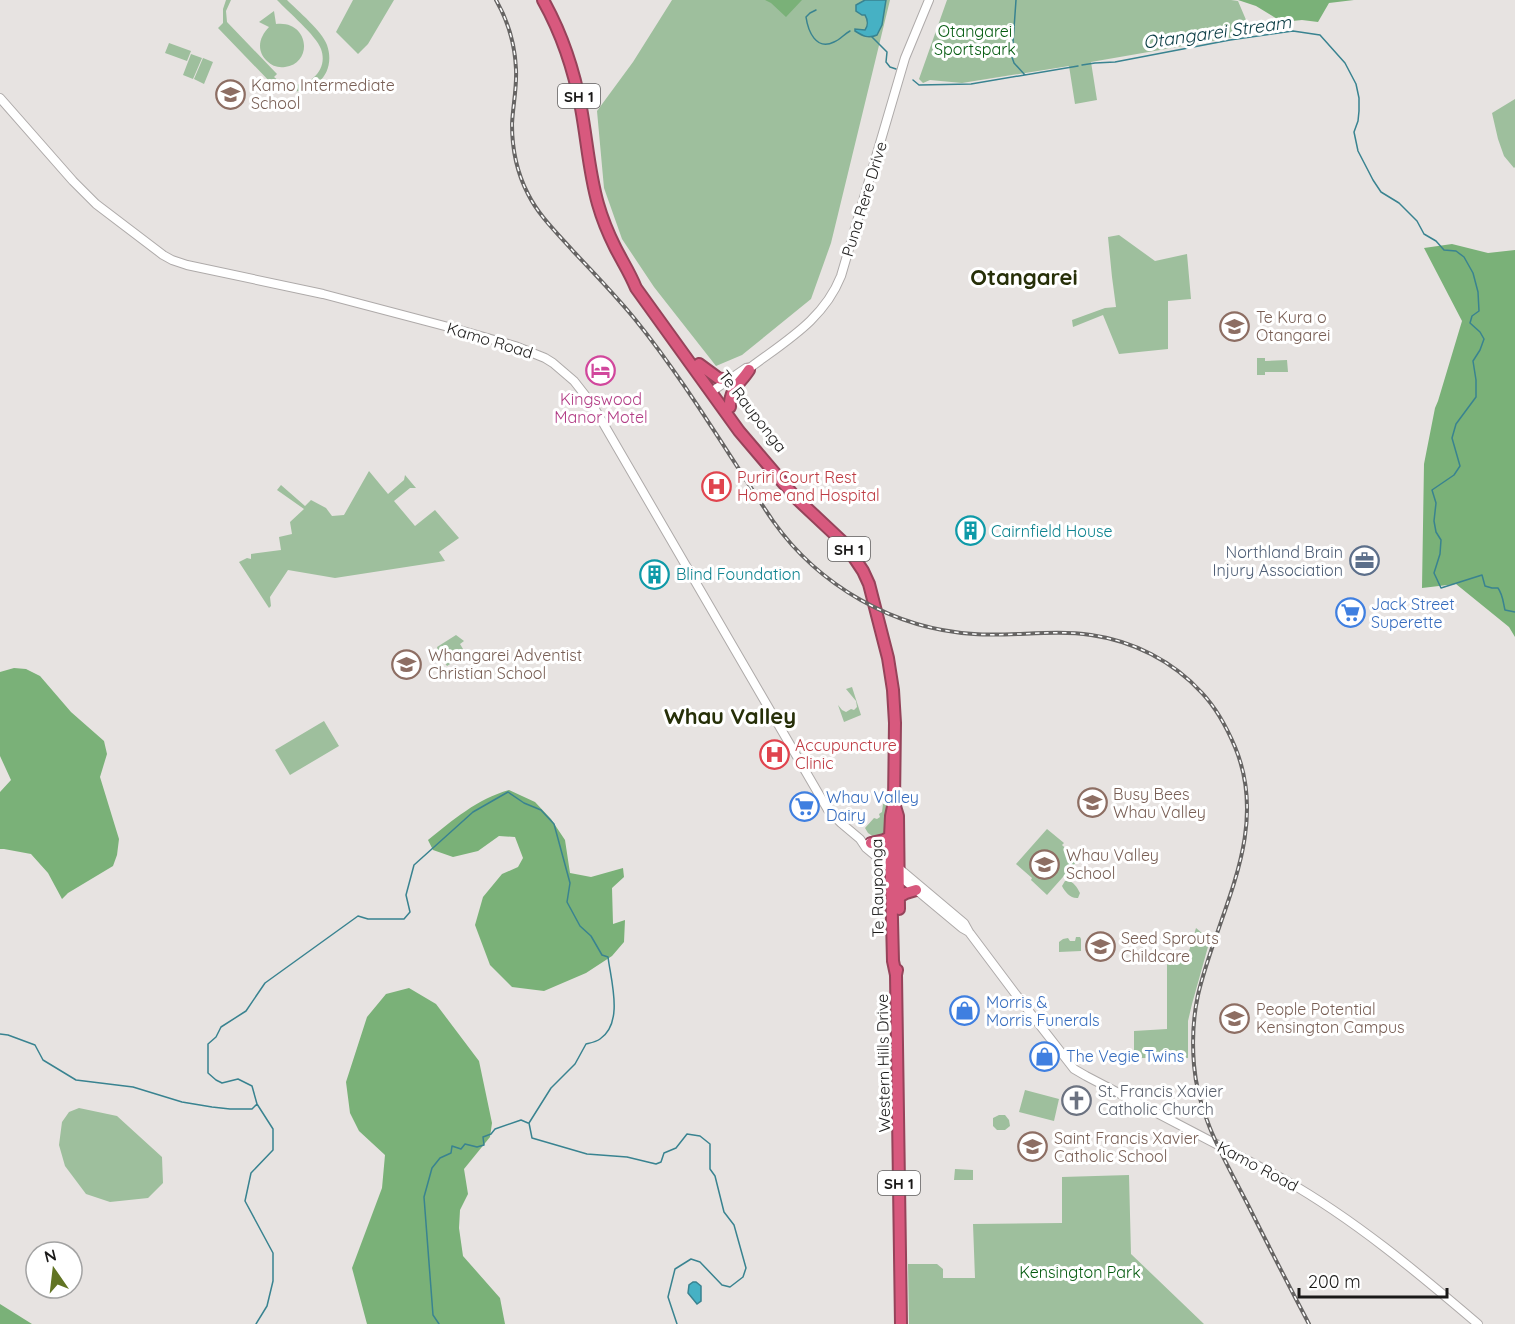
<svg xmlns="http://www.w3.org/2000/svg" width="1515" height="1324" font-family="Quicksand,sans-serif">
	<style>
		.green { fill: #9ebf9d }
		.forest { fill: #7ab178 }
		.water { fill: #46b1c4; stroke: #398390; stroke-width: 1.5 }
		.lines { fill: none; stroke-linecap: round; stroke-linejoin: round }
		.stream { stroke: #398390; stroke-width: 1.5 }
		.secondary-casing { stroke: #aeaaa9; stroke-width: 10 }
		.highway-casing { stroke: #96435a; stroke-width: 14 }
		.secondary { stroke: #fff; stroke-width: 8 }
		.highway { stroke: #d8597e; stroke-width: 10 }
		.rail-casing { stroke: #666463; stroke-width: 4 }
		.rail { stroke: #fff; stroke-width: 1.5; stroke-dasharray: 4.5; stroke-linecap: butt }
		.labels { text-anchor: middle; dominant-baseline: central; stroke-width: 6; stroke-linejoin: round; paint-order: stroke }
		.shield { fill: #fff; stroke: #5f5e5d; stroke-width: 1.5 }
		.shield-label { font-size: 15px; font-weight: bold; fill: #1a1918 }
		.park-label { font-size: 16px; fill: #055b10; stroke: #fff }
		.education-label { font-size: 16px; fill: #785e54; stroke: #fff; text-anchor: start }
		.street-label { font-size: 16px; fill: #1a1918; stroke: #fff }
		.hotel-label { font-size: 16px; fill: #b23c85; stroke: #fff }
		.health-label { font-size: 16px; fill: #be3a42; stroke: #fff; text-anchor: start }
		.culture-label { font-size: 16px; fill: #0d838f; stroke: #fff; text-anchor: start }
		.service-label { font-size: 16px; fill: #4e5e75; stroke: #fff; text-anchor: end }
		.shop-label { font-size: 16px; fill: #366cbe; stroke: #fff; text-anchor: start }
		.worship-label { font-size: 16px; fill: #5b616d; stroke: #fff; text-anchor: start }
		.water-label { font-size: 18px; font-style: italic; fill: #073a42; stroke: #fff }
		.district-label { font-size: 22px; font-weight: bold; fill: #262f08; stroke: #fff }
	</style>
	<rect width="100%" height="100%" fill="#e7e3e1"/>
	<path class="green" d="M226,0H231L226,11L227,22L277,74L274,77C295,96 331,77 321,49C316,35 288,12 277,0H287C298,11 322,31 327,45C339,80 302,103 273,85L218,28L223,23V9Z
		M353,0H394L368,44L358,54L336,32Z
		M672,0H890L831,243L811,299L742,355L716,366L654,287L622,239L604,188L597,111L633,62Z
		M947,0H1231L1238,1L1252,34L1091,62L1097,100L1075,104L1069,66L962,83L930,80L923,83L919,79Z
		M274,11L276,24C309,20 314,63 285,67C278,68 272,66 267,61C256,51 259,37 269,27L259,22Z
		M169,43L191,51L187,61L165,53Z
		M191,54L202,58L193,79L183,75Z
		M203,58L213,62L204,84L194,79Z
		M1515,99V167L1514,168L1504,156L1498,139L1492,113Z
		M1119,235L1155,261L1187,254L1191,299L1168,301V349L1119,354L1103,315L1073,327L1072,320L1105,308L1116,307L1112,277L1108,237Z
		M1257,358H1265V361L1287,360L1288,372H1265V375H1257Z
		M369,471L388,494L404,480L405,475L416,488H410L394,501L415,526L435,510L459,538L439,552L445,561L335,578L288,570L270,597L271,606L269,608L239,562L247,558L251,559V554L281,550L279,537L292,534L290,522L304,509L277,490L281,485L305,506L311,500L326,508L332,516L344,515Z
		M456,635L464,641L460,644L466,654L447,666L439,655L437,647Z
		M852,687L861,715L844,722L838,705L842,710L846,712L851,709L854,710L857,707L856,701L846,689Z
		M324,721L339,746L290,775L275,750Z
		M883,804H888L887,831L885,836L874,837L868,833L865,828L874,818L877,819L880,817L879,814L882,812Z
		M1047,829L1064,843L1062,845L1078,860L1047,895L1031,880L1032,878L1016,864Z
		M1065,881C1073,880 1077,887 1080,893L1078,898C1071,899 1065,892 1062,886Z
		M1196,928L1202,933L1211,936L1192,1004L1188,1021V1058H1134V1031L1167,1029V951H1189Z
		M1076,937H1080L1081,939V951L1059,952V942L1063,939L1068,938L1070,941H1075Z
		M1025,1090L1059,1099L1054,1121L1019,1112Z
		M79,1108L117,1116L162,1157L163,1183L148,1198L110,1202L86,1194L65,1166L59,1145L62,1122L69,1112Z
		M999,1115H1005L1009,1120L1010,1126L1005,1130H997L993,1126V1118Z
		M955,1169L973,1170V1180H954Z
		M1129,1175L1131,1254L1204,1324H909L908,1264H937L943,1269V1278H975L973,1224L1062,1223V1177Z"/>
	<path class="forest" d="M765,0H802L786,17L771,3Z
		M1238,0H1354L1329,3L1318,22L1302,20L1282,22L1256,6Z
		M1452,244L1488,253L1515,250V637L1509,627L1456,584L1422,588L1424,464L1435,408L1438,401L1462,321L1424,248Z
		M14,668L26,669L40,676L71,712L104,741L107,754L100,777L119,839L117,855L113,866L68,893L62,899L48,873L31,854L4,849H0V792L11,780L0,756V672Z
		M509,790L535,802L551,819L565,840L570,873L591,877L623,868L624,877L612,888L613,924L625,920L624,942L612,956L586,973L544,991L512,987L490,965L475,925L483,897L502,874L518,867L523,858L515,837L499,836L478,851L453,857L433,850L428,840C453,820 477,799 509,790Z
		M409,988L436,1004L479,1061L492,1123L490,1137L464,1169L468,1194L460,1210L459,1228L463,1256L500,1298L505,1324H367L352,1268L382,1188L385,1155L359,1131L350,1113L346,1082L367,1017L386,994Z
		M0,1304L32,1324H0Z"/>
	<path class="water" d="M865,0H886L882,25L877,35C868,39 863,36 855,31V29L865,30C868,26 868,20 865,15H862L856,11V5Z
		M693,1282H696L701,1286V1301L697,1304L688,1293L689,1285Z"/>
	<g class="lines">
		<path class="stream" d="M1016,0L1012,57L1014,63L1025,75
			M816,10L810,13L806,17C808,31 816,51 834,42C840,40 844,34 850,31
			M872,37L887,52L886,62L890,67L896,69
			M1082,65L1095,63L1115,62L1230,40L1293,31L1320,35L1345,63L1356,84L1359,98V111L1358,121L1354,132L1358,151L1373,180L1381,192L1399,203L1417,221L1424,234L1436,241L1444,250L1456,251L1464,257L1473,273L1478,292L1479,311L1472,316L1470,323L1480,332L1484,339L1480,350L1473,361L1476,380V397L1456,424L1452,438L1460,466L1454,475L1432,490L1436,503L1434,521L1436,532L1441,540L1440,554L1434,573L1441,588L1482,575L1485,586L1492,588H1498C1503,595 1503,602 1505,610L1515,612
			M913,80L919,85L971,84L1078,66
			M0,1034L8,1035L35,1045L43,1060L76,1080L133,1087L182,1102L212,1107L230,1109H252L257,1104
			M256,1324L267,1306L273,1281V1253L245,1201L251,1173L273,1150V1129L257,1104L252,1086L238,1079L222,1083L216,1080L208,1073V1044L216,1037L221,1027L246,1011L265,983L358,916L368,919H404L410,912L406,895L414,865L473,812L508,792L524,803L541,810L554,824L570,883L567,902L580,926L591,936L602,955L608,957C611,981 624,1023 600,1039C596,1042 590,1043 586,1044L575,1064L551,1088L529,1123L532,1138L587,1154L627,1157L656,1164L661,1162L664,1153L676,1148L687,1134L700,1136L710,1144V1169L715,1176L724,1212L734,1225L746,1268L743,1277L730,1287L722,1285L700,1262L691,1259L675,1269L668,1297L677,1324
			M439,1324L433,1315L424,1197L432,1168L440,1158L451,1153L452,1146L461,1149L465,1144L477,1147L484,1145L483,1137L491,1134L495,1129L521,1120L528,1123"/>
		<defs>
			<path id="secondary" d="M0,98L73,181L96,204L163,255L172,260L187,265L323,294L456,329L515,346L545,358L553,363L574,381L592,404L828,810L841,823L860,839L866,848L962,928L969,932
				M711,392L746,368L751,367C787,340 824,319 841,276L905,58L929,0
				M869,843L964,923L969,932L1014,992L1074,1069L1086,1076L1285,1180C1355,1220 1417,1272 1478,1324"/>
			<path id="highway" d="M543,0C562,34 574,70 581,108C587,140 589,173 598,204C602,218 608,233 615,247C622,261 630,273 636,288L739,431L796,498L845,544L863,571L869,584L888,658L893,690L895,723L894,802L891,816L890,837L893,961L896,975
				M699,364L718,378L728,380
				M730,407C729,389 740,384 749,370
				M894,803L898,816L899,909
				M871,843L884,840L890,837
				M899,897L906,893L916,890
				M897,970L896,975L901,1324"/>
		</defs>
		<use href="#secondary" class="secondary-casing"/>
		<use href="#highway" class="highway-casing"/>
		<use href="#secondary" class="secondary"/>
		<use href="#highway" class="highway"/>
		<defs>
			<path id="rail" d="M496,0C508,21 515,45 516,69C517,87 513,105 512,124C512,148 517,173 528,194C539,216 557,233 573,251C594,273 615,295 634,318C686,382 727,453 773,521C819,586 894,629 974,634C1013,637 1052,629 1091,635C1133,641 1173,661 1202,693C1217,709 1227,728 1235,747C1271,833 1217,913 1198,995C1193,1018 1192,1041 1194,1065C1198,1116 1225,1160 1248,1205C1268,1245 1288,1284 1309,1324"/>
		</defs>
		<use href="#rail" class="rail-casing"/>
		<use href="#rail" class="rail"/>
	</g>
	<defs>
		<symbol id="school-ring" viewBox="-11 -11 22 22"><circle r="9.5" fill="#fff" stroke="#8d6e63" stroke-width="1.5"/><path d="M0-5L7-2L0 1L-7-2ZM-4 1L0 2.5L4 1V4Q0 6-4 4Z" fill="#8d6e63"/></symbol>
		<symbol id="hotel-ring" viewBox="-11 -11 22 22"><circle r="9.5" fill="#fff" stroke="#d1479c" stroke-width="1.5"/><path d="M-6-4.5h1.5V1H6V5H4.5V3h-9V5H-6ZM-4 0a1.8 1.8 0 1 1 3.6 0ZM.5 0V-2.5h3Q6-2.5 6 0Z" fill="#d1479c"/></symbol>
		<symbol id="hospital-ring" viewBox="-11 -11 22 22"><circle r="9.5" fill="#fff" stroke="#e0444e" stroke-width="1.5"/><path d="M-5-5h3v3.5h4V-5h3V5h-3V1.5h-4V5h-3Z" fill="#e0444e"/></symbol>
		<symbol id="building-ring" viewBox="-11 -11 22 22"><circle r="9.5" fill="#fff" stroke="#0f9aa8" stroke-width="1.5"/><path d="M-4-6H4V6H1V3H-1V6H-4ZM-2.5-4.3h1.7v1.8h-1.7ZM.8-4.3h1.7v1.8H.8ZM-2.5-1h1.7V.8h-1.7ZM.8-1h1.7V.8H.8Z" fill="#0f9aa8"/></symbol>
		<symbol id="office-ring" viewBox="-11 -11 22 22"><circle r="9.5" fill="#fff" stroke="#5c6f8a" stroke-width="1.5"/><path d="M-6-3h4V-5.5h4V-3h4V5H-6ZM-1-4.5V-3h2v-1.5ZM-6 0V1H6V0Z" fill="#5c6f8a"/></symbol>
		<symbol id="supermarket-ring" viewBox="-11 -11 22 22"><circle r="9.5" fill="#fff" stroke="#3f7fe0" stroke-width="1.5"/><path d="M-6-5.5h2.5l.6 2H6L4.5 2H-2.5L-4.4-4H-6ZM-1.5 3.2a1.3 1.3 0 1 0 .1 0ZM3 3.2a1.3 1.3 0 1 0 .1 0Z" fill="#3f7fe0"/></symbol>
		<symbol id="shop-ring" viewBox="-11 -11 22 22"><circle r="9.5" fill="#fff" stroke="#3f7fe0" stroke-width="1.5"/><path d="M-5-2.5h2.3a2.7 3.5 0 0 1 5.4 0H5L5.5 6h-11ZM-1.5-2.5h3a1.5 2.3 0 0 0-3 0Z" fill="#3f7fe0"/></symbol>
		<symbol id="university-ring" viewBox="-11 -11 22 22"><circle r="9.5" fill="#fff" stroke="#8d6e63" stroke-width="1.5"/><path d="M0-5L7-2L0 1L-7-2ZM-4 1L0 2.5L4 1V4Q0 6-4 4Z" fill="#8d6e63"/></symbol>
		<symbol id="church-ring" viewBox="-11 -11 22 22"><circle r="9.5" fill="#fff" stroke="#6b7280" stroke-width="1.5"/><path d="M-1.2-6h2.4v3.5h3.3v2.4h-3.3V6h-2.4V-.1h-3.3v-2.4h3.3Z" fill="#6b7280"/></symbol>
	</defs>
	<g fill-rule="evenodd">
		<use href="#school-ring" x="214" y="78" width="33" height="33"/>
		<use href="#school-ring" x="1218" y="310" width="33" height="33"/>
		<use href="#hotel-ring" x="584" y="354" width="33" height="33"/>
		<use href="#hospital-ring" x="700" y="470" width="33" height="33"/>
		<use href="#building-ring" x="954" y="514" width="33" height="33"/>
		<use href="#office-ring" x="1348" y="544" width="33" height="33"/>
		<use href="#building-ring" x="638" y="558" width="33" height="33"/>
		<use href="#supermarket-ring" x="1334" y="596" width="33" height="33"/>
		<use href="#school-ring" x="390" y="648" width="33" height="33"/>
		<use href="#hospital-ring" x="758" y="738" width="33" height="33"/>
		<use href="#school-ring" x="1076" y="786" width="33" height="33"/>
		<use href="#supermarket-ring" x="788" y="790" width="33" height="33"/>
		<use href="#school-ring" x="1028" y="848" width="33" height="33"/>
		<use href="#school-ring" x="1084" y="930" width="33" height="33"/>
		<use href="#shop-ring" x="948" y="994" width="33" height="33"/>
		<use href="#university-ring" x="1218" y="1002" width="33" height="33"/>
		<use href="#shop-ring" x="1028" y="1040" width="33" height="33"/>
		<use href="#church-ring" x="1060" y="1084" width="33" height="33"/>
		<use href="#school-ring" x="1016" y="1130" width="33" height="33"/>
	</g>
	<g class="labels">
		<g class="shield">
			<rect x="558" y="84" width="42" height="24" rx="4.5"/>
			<rect x="828" y="537" width="42" height="24" rx="4.5"/>
			<rect x="878" y="1171" width="42" height="24" rx="4.5"/>
		</g>
		<g class="shield-label">
			<text x="579" y="96">SH 1</text>
			<text x="849" y="549">SH 1</text>
			<text x="899" y="1183">SH 1</text>
		</g>
		<g class="park-label">
			<text x="975" y="31">Otangarei<tspan x="975" dy="18">Sportspark</tspan></text>
			<text x="1080" y="1272">Kensington Park</text>
		</g>
		<g class="education-label">
			<text x="251" y="85">Kamo Intermediate<tspan x="251" dy="18">School</tspan></text>
			<text x="1256" y="317">Te Kura o<tspan x="1256" dy="18">Otangarei</tspan></text>
			<text x="428" y="655">Whangarei Adventist<tspan x="428" dy="18">Christian School</tspan></text>
			<text x="1113" y="794">Busy Bees<tspan x="1113" dy="18">Whau Valley</tspan></text>
			<text x="1066" y="855">Whau Valley<tspan x="1066" dy="18">School</tspan></text>
			<text x="1121" y="938">Seed Sprouts<tspan x="1121" dy="18">Childcare</tspan></text>
			<text x="1256" y="1009">People Potential<tspan x="1256" dy="18">Kensington Campus</tspan></text>
			<text x="1054" y="1138">Saint Francis Xavier<tspan x="1054" dy="18">Catholic School</tspan></text>
		</g>
		<g class="street-label">
			<text transform="translate(864 199) rotate(-73)">Puna Rere Drive</text>
			<text transform="translate(490 340) rotate(17)">Kamo Road</text>
			<text transform="translate(753 411) rotate(52)">Te Rauponga</text>
			<text transform="translate(877 888) rotate(-91)">Te Rauponga</text>
			<text transform="translate(883 1063) rotate(-91)">Western Hills Drive</text>
			<text transform="translate(1258 1166) rotate(28)">Kamo Road</text>
		</g>
		<g class="hotel-label">
			<text x="601" y="399">Kingswood<tspan x="601" dy="18">Manor Motel</tspan></text>
		</g>
		<g class="health-label">
			<text x="737" y="477">Puriri Court Rest<tspan x="737" dy="18">Home and Hospital</tspan></text>
			<text x="795" y="745">Accupuncture<tspan x="795" dy="18">Clinic</tspan></text>
		</g>
		<g class="culture-label">
			<text x="991" y="531">Cairnfield House</text>
			<text x="676" y="574">Blind Foundation</text>
		</g>
		<g class="service-label">
			<text x="1343" y="552">Northland Brain<tspan x="1343" dy="18">Injury Association</tspan></text>
		</g>
		<g class="shop-label">
			<text x="1371" y="604">Jack Street<tspan x="1371" dy="18">Superette</tspan></text>
			<text x="826" y="797">Whau Valley<tspan x="826" dy="18">Dairy</tspan></text>
			<text x="986" y="1002">Morris &amp;<tspan x="986" dy="18">Morris Funerals</tspan></text>
			<text x="1066" y="1056">The Vegie Twins</text>
		</g>
		<g class="worship-label">
			<text x="1098" y="1091">St. Francis Xavier<tspan x="1098" dy="18">Catholic Church</tspan></text>
		</g>
		<g class="water-label">
			<text transform="translate(1217 32) rotate(-8)">Otangarei Stream</text>
		</g>
		<g class="district-label">
			<text x="1024" y="277">Otangarei</text>
			<text x="730" y="716">Whau Valley</text>
		</g>
	</g>
	<g transform="translate(54 1270) rotate(346)"><circle r="28" fill="#ffffff" stroke="#a3a3a3" stroke-width="1.5"/>
	<path d="M0-4.5L10 22L0 15L-10 22Z" fill="#617423"/>
	<text y="-9" font-size="16" font-weight="bold" text-anchor="middle" fill="#1a1918">N</text>
	</g>
	<path d="M1299 1288v9h148v-9" fill="none" stroke="#1a1918" stroke-width="3"/>
	<text x="1308" y="1288" font-size="18" fill="#1a1918" stroke="#ffffff" stroke-width="4.5" paint-order="stroke">200 m</text>
</svg>
